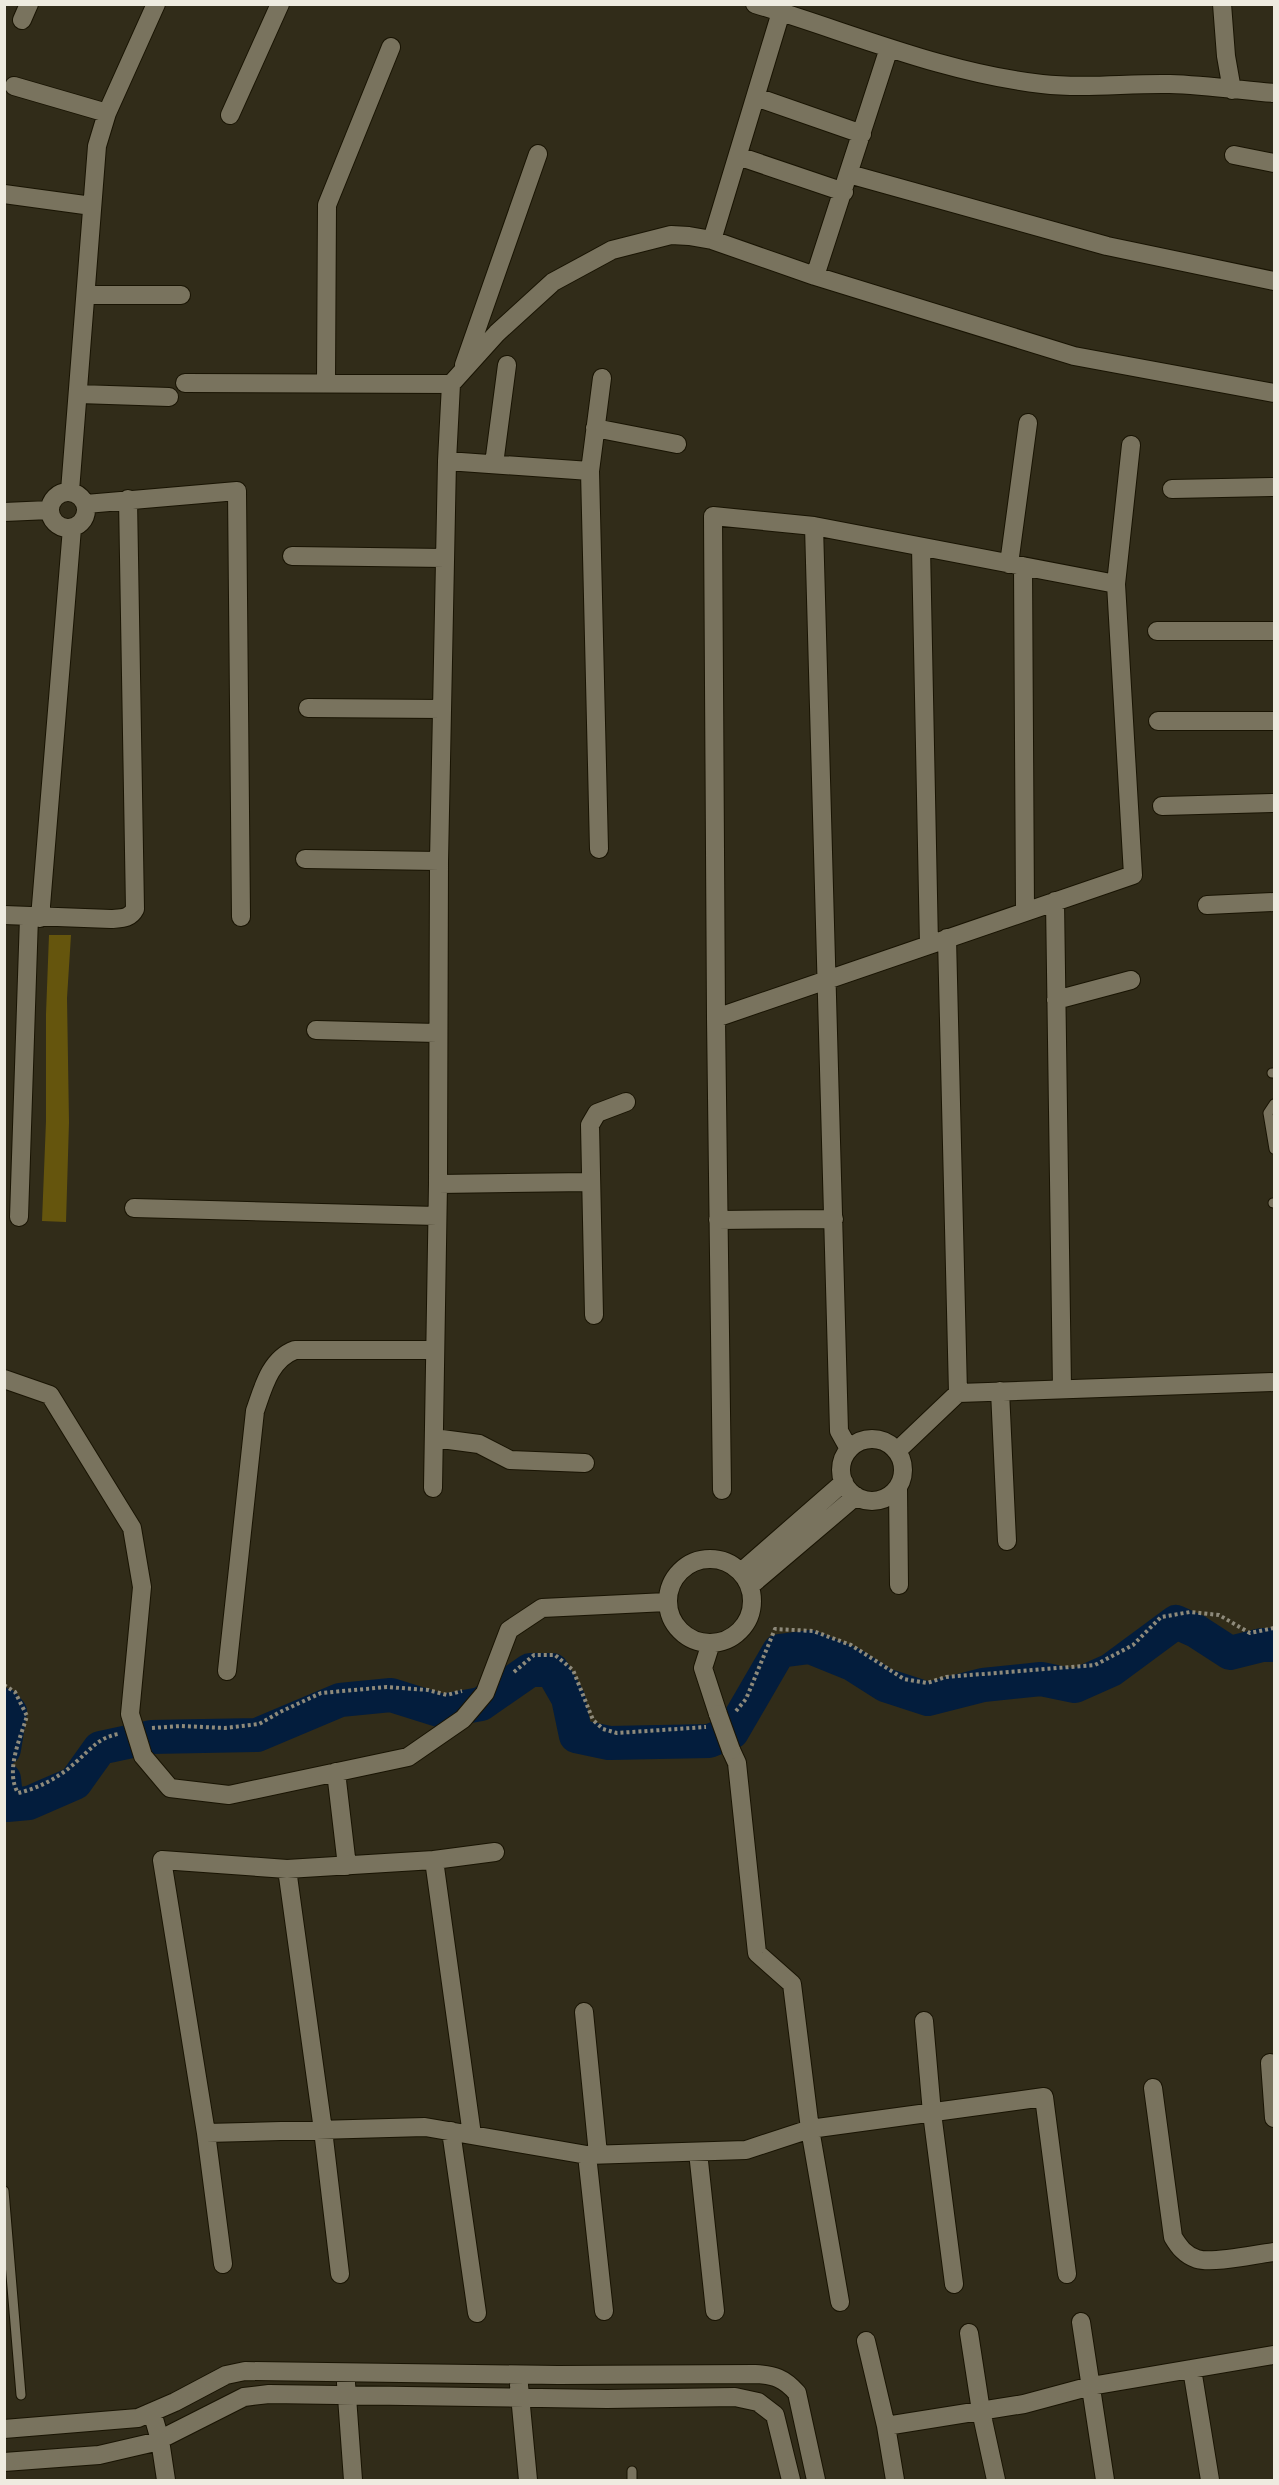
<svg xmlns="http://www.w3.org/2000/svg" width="1279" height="2485" font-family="'Source Sans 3',sans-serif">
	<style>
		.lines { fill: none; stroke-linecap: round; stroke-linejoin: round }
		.river { stroke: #031d3d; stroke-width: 34 }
		.building { fill: #65550d }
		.service-casing { stroke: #191403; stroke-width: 11 }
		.minor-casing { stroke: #191403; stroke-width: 20 }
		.path { stroke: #8e8a7b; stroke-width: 4; stroke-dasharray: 3 3; stroke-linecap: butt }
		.service { stroke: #79735e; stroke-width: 9 }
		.minor { stroke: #79735e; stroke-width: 18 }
		.minor-bridge-casing { stroke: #191403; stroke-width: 20; stroke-linecap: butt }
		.minor-bridge { stroke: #79735e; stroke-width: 18 }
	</style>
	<rect width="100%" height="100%" fill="#312c19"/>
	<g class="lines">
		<path class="river" d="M4,1705L10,1712L4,1749
			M4,1779L7,1805L29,1803L75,1783L100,1748L151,1737L257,1735L340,1700L391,1695L442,1711L481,1704L530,1670H552L568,1698L576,1736L609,1743L709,1741L732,1732L779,1651L810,1647L852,1664L885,1685L928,1699L983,1685L1041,1679L1075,1686L1111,1670L1176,1622L1196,1631L1230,1653L1262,1645H1274"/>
	</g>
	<path class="building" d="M49,935H71L67,998L69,1122L66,1222L42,1221L46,1121V1014Z"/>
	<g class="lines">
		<defs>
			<path id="service" d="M1272,1073H1274
				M1274,1104L1268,1113L1274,1149
				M1273,1203H1274
				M4,2191L21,2395
				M632,2471V2480"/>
			<path id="minor" d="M755,4C849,32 943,73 1042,84C1085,89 1127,83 1170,84C1204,85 1240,90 1274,93
				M1222,4L1226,56L1232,90
				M22,20L29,4
				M14,86L107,113
				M756,97L862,134
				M230,115L280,4
				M1234,155L1274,163
				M738,156L844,192
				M849,174L1107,246L1274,281
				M4,194L92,206
				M712,240L781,12
				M815,276L889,48
				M87,295H181
				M464,365L538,154
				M185,383L451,384
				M326,384L327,205L391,47
				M79,394L169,397
				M595,428L677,444
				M447,461L590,471
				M494,464L507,365
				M1172,489L1274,487
				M70,491L97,146L107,113L156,4
				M50 510a18 18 0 1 1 36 0a18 18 0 1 1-36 0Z
				M86,504L237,491L241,917
				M4,512L50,510
				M814,526L839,1431L849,1449
				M921,547L929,945
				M292,556L445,558
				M1009,564L1028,423
				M1023,566L1025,911
				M1157,631H1274
				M308,708L442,709
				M1158,721H1274
				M1162,806L1274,803
				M599,849L590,471L602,378
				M305,859L439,861
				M1055,901L1062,1389
				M1207,905L1274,902
				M4,915L111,919C121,918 130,919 135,909L128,499
				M40,918L72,528
				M947,938L958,1393
				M1056,1000L1131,980
				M716,1018L1133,875L1116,584L1131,445
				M316,1030L437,1033
				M438,1184L589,1182
				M134,1208L437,1216
				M19,1217L29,917
				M718,1220L834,1219
				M594,1315L590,1125L597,1113L626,1102
				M4,1379L50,1395L132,1528L142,1587L130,1714L143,1756L170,1788L229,1795L408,1757L463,1719L485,1693L509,1630L542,1608L667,1602
				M1000,1391L1007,1541
				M434,1438L479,1444L510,1460L585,1463
				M841 1470a31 31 0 1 1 62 0a31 31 0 1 1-62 0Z
				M897,1451L958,1393L1274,1382
				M898,1487L899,1585
				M433,1488L438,1184L439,861L447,461L451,384L497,333L553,282L612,250L671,235L689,236L712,240L815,276L1074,356L1274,393
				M722,1490L716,1018L713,516L814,526L1116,584
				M668 1601a42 42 0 1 1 84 0a42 42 0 1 1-84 0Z
				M741,1572L844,1482
				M750,1586L856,1496
				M711,1643L703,1668L718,1714
				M227,1671L255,1411C263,1388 270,1359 295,1350H435
				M731,1750L737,1763L757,1953L792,1984L810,2129L840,2302
				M336,1772L347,1866
				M434,1860L495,1852
				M287,1869L323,2130L340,2274
				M584,2012L598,2154
				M924,2021L932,2113L954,2284
				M1270,2063L1274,2118
				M1153,2088L1173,2237C1179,2247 1185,2255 1197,2259C1213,2264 1256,2254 1274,2252
				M451,2131L477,2313
				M206,2133L425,2127L587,2155L746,2150L810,2129L1044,2097L1067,2274
				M698,2152L715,2311
				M587,2155L604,2311
				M223,2264L206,2133L162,1860L287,1869L434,1860L472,2135
				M1081,2322L1105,2480
				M969,2333L981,2411L996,2480
				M866,2341L886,2426L895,2480
				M1192,2369L1210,2480
				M346,2383L353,2480
				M519,2385L528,2480
				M152,2412L160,2440L166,2480
				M886,2426L1024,2404L1091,2386L1273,2355
				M4,2429L138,2418L175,2402L226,2375L245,2371L558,2375L755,2374C774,2375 784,2378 797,2393L816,2480
				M4,2462L99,2455L155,2442L244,2397L269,2394L607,2399L735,2397L758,2402L775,2415L791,2480"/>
		</defs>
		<use href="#service" class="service-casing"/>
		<use href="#minor" class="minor-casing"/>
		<path class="path" d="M514,1672L534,1655H555L573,1670L593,1720L603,1729L617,1733L706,1727
			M4,1685L15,1692L27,1716C20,1739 5,1771 18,1793C39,1788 60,1777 76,1762C91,1749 98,1738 118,1734
			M736,1711L746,1699L775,1629L813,1631L851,1645L904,1679L927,1683L946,1677L1095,1665L1133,1645L1161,1617L1190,1612L1219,1615L1250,1633L1274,1628
			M152,1728L181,1726L225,1728L259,1724L280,1712L321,1693L387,1687L428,1690L447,1695L462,1691"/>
		<use href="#service" class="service"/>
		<use href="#minor" class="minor"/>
		<defs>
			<path id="minor-bridge" d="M718,1714L731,1750"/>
		</defs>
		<use href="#minor-bridge" class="minor-bridge-casing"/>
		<use href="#minor-bridge" class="minor-bridge"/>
	</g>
	<rect width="1279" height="2485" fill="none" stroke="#eeebe0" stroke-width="12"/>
</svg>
